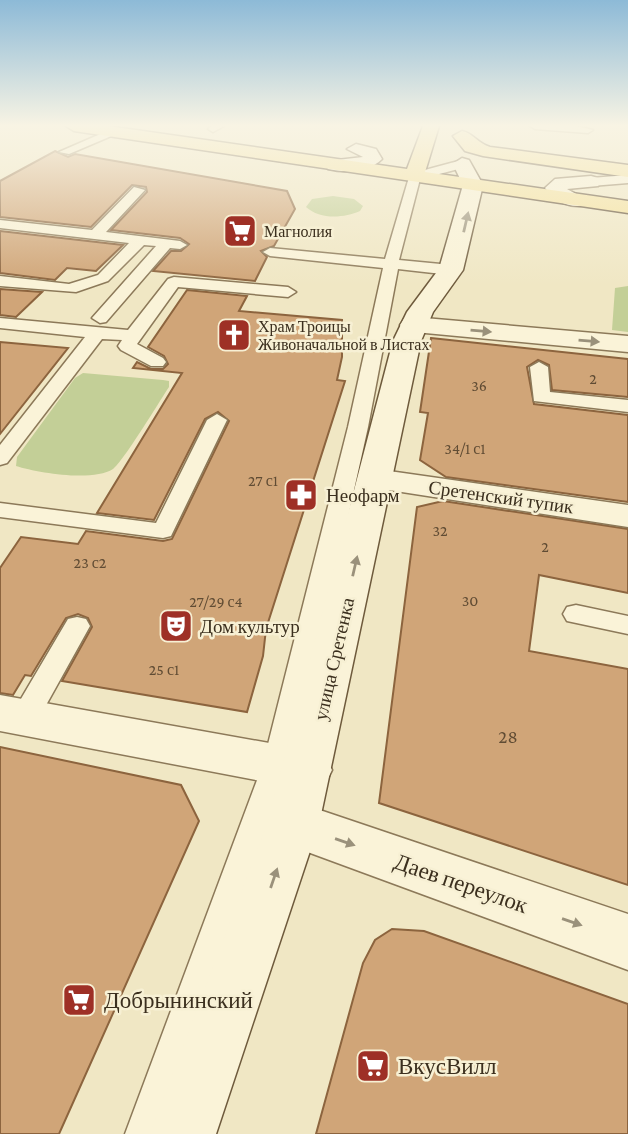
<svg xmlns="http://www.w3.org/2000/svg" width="628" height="1134" font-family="'Crimson Pro',serif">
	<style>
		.green { fill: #c3cf97 }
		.building { fill: #d0a578; stroke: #8c643e; stroke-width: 2 }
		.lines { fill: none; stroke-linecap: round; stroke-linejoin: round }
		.service-casing { stroke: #8c7959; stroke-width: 3 }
		.minor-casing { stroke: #8c7959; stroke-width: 3 }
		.tertiary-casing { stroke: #8c7959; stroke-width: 3 }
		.secondary-casing { stroke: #6e5a3c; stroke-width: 3 }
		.primary-casing { stroke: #59462e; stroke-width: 3 }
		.service { fill: #faf3d8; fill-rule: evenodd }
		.minor { fill: #faf3d8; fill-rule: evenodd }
		.tertiary { fill: #faf3d8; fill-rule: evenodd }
		.secondary { fill: #faf3d8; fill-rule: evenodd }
		.primary { fill: #f5e19a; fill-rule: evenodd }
		.oneway { fill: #9a917b }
		.labels { text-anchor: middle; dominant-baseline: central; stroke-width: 5; stroke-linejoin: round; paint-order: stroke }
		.far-poi-label { font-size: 16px; fill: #3b2f1e; stroke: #f7f0d4; text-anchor: start }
		.number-label { font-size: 16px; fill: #604c34 }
		.poi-label { font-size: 19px; fill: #3b2f1e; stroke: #f7f0d4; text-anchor: start }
		.street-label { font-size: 19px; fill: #3b2f1e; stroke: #f7f0d4 }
		.near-number-label { font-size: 19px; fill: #604c34 }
		.near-street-label { font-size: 23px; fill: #3b2f1e; stroke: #f7f0d4 }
		.near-poi-label { font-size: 23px; fill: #3b2f1e; stroke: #f7f0d4; text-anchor: start }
	</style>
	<rect width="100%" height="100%" fill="#f0e7c4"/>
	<path class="green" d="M333,196L354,199L363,206L360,211C344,218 320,220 306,207L312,199Z
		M628,286V332L612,330L615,288Z
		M83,373L163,380L169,381V387C159,402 123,462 113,469C93,482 38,473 16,466L17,457L75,378Z"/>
	<path class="building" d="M55,151L68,157L75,154L287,191L295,209L274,246L261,251L267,257L255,281L153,271L171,251H181L189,244L180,238L111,230L147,192L146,187L132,185L91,227L0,217V181Z
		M0,231L123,245L96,271L67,268L55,280L0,273Z
		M0,289L42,292L16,317L0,315Z
		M187,290L247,296L239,311L342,320V357L337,380L345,381L266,629L263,656L247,712L62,681L92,627L88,618L78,614L66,618L31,676L25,675L13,695L0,693V568L21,537L78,544L86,531L163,541L172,539L229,421L218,412L205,419L154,520L97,513L182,373L133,368L137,362L151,369H163L168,364L164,356L148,347Z
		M431,338L628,359V397L552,390L549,365L538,360L527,367L534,404L628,415V502L446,477L420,460L428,413L420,412Z
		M0,342L68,348L0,434Z
		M443,501L628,529V593L539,575L529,651L628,669V885L379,803L417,507Z
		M0,747L181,785L199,821L59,1134H0Z
		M392,929L424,931L628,1004V1134H316L363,963L375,940Z"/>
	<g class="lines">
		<defs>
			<path id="service" d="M224,126L213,132L208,129L211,126Z
				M530,126H576L593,130L588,133L535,129Z
				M112,129L116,130V134L69,154L59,152Z
				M462,160L466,161V167L420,179L399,260L451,265L459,270L451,275L398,269L368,427L293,764L167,1134H125L263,764L348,427L383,268L270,256L263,252L270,248L385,259L410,174Z
				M628,175V183L591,186L585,182L591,178Z
				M134,187L145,190L106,232L180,241L187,245L180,249L170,248L106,322L100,323L92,318L156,246L144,245L108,281L76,292L0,286V276L69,284L98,275L129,243L0,228V220L92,230Z
				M174,277L288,287L296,292L288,297L178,287L137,344L163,358L166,362L163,366H151L121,350L118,346L122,340L102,339L7,463L0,465V445L85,337L0,328V318L128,330L168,279Z
				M539,362L548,367L550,392L628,400V412L534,401L530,367Z
				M217,414L227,420L171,536L163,538L0,517V503L156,523L207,420Z
				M576,605L628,616V634L567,621L563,614L567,607Z
				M77,617L86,619L90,626L35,725L25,729L15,725L10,717L15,709L68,619Z"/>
			<path id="minor" d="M413,317L628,336V352L404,331L400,325L404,319Z
				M375,469L628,505V527L363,486L358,479L363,472Z
				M0,695L308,750L325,756L332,770L325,784L308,790L0,731Z
				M293,801L628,914V970L275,840L267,824L275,808Z"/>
			<path id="tertiary" d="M591,176L598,178L601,182L598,186L567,189L589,201L586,205C570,209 554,201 545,188L555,179Z"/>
			<path id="secondary" d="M356,144L376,149L382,159C370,172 345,173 328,169L326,165L328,161L363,157L347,149Z
				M462,158L469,160L483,185L463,270L433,312L421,341L319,824L216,1134H150L267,824L393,341L407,312L439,269L463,185L453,164Z"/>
			<path id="primary" d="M66,126H108L407,169L423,126H439L425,172L628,201V213L74,131Z
				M462,131C473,133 477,143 490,147L628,165V177L483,156L465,151L453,136Z"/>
		</defs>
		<use href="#service" class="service-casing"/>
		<use href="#minor" class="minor-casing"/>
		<use href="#tertiary" class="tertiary-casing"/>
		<use href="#secondary" class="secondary-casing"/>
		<use href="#primary" class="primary-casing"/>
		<use href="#service" class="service"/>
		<use href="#minor" class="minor"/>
		<use href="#tertiary" class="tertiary"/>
		<use href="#secondary" class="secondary"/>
		<use href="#primary" class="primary"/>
	</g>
	<defs><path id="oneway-solid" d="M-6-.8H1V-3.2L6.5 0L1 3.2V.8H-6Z" transform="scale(1.75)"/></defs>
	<g class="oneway">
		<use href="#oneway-solid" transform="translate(466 222) rotate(-77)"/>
		<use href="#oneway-solid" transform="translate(481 331) rotate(5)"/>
		<use href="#oneway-solid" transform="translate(589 341) rotate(5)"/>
		<use href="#oneway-solid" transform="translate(355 566) rotate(-77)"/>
		<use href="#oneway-solid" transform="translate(345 842) rotate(19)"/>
		<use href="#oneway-solid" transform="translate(274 878) rotate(-71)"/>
		<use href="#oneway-solid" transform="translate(572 922) rotate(19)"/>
	</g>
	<linearGradient id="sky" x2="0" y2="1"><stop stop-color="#8dbad7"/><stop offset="0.44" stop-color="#f8f4e4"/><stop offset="1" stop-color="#f8f4e4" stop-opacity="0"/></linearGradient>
	<rect width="628" height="285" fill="url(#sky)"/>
	<defs>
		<symbol id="supermarket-square" viewBox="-11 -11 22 22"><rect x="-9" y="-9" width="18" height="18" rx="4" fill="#9e3026" stroke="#f7f0d4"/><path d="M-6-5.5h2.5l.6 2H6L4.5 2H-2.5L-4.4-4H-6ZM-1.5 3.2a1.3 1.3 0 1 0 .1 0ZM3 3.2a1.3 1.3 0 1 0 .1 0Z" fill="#fff"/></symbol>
		<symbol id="church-square" viewBox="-11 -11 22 22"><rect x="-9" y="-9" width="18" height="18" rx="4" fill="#9e3026" stroke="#f7f0d4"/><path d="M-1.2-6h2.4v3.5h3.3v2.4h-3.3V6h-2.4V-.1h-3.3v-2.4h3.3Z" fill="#fff"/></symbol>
		<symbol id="pharmacy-square" viewBox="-11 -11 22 22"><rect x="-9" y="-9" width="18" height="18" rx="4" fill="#9e3026" stroke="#f7f0d4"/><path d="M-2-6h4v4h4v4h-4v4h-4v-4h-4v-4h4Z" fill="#fff"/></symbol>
		<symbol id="theatre-square" viewBox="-11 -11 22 22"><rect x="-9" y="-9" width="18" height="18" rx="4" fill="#9e3026" stroke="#f7f0d4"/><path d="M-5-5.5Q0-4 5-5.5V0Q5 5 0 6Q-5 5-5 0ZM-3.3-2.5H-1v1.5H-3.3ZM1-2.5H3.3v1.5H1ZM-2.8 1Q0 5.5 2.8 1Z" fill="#fff"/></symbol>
	</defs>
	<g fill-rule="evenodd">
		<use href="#supermarket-square" x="221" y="212" width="38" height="38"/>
		<use href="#church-square" x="215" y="316" width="38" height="38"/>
		<use href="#pharmacy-square" x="282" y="476" width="38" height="38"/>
		<use href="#theatre-square" x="157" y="607" width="38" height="38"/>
		<use href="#supermarket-square" x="60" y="981" width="38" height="38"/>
		<use href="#supermarket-square" x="354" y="1047" width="38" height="38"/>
	</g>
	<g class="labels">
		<g class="far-poi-label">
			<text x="264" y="231">Магнолия</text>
			<text x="258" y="326">Храм Троицы<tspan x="258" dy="18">Живоначальной в Листах</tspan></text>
		</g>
		<g class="number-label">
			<text x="593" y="378">2</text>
			<text x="479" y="385">36</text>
			<text x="465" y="448">34/1 с1</text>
			<text x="263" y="480">27 с1</text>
			<text x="440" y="530">32</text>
			<text x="545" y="546">2</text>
			<text x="90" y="562">23 с2</text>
			<text x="470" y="600">30</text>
			<text x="216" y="601">27/29 с4</text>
			<text x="164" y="669">25 с1</text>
		</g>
		<g class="poi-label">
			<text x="326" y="495">Неофарм</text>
			<text x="200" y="626">Дом культур</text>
		</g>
		<g class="street-label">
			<text transform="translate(501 497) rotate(8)">Сретенский тупик</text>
			<text transform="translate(334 659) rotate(-77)">улица Сретенка</text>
		</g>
		<g class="near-number-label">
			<text x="508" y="736">28</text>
		</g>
		<g class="near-street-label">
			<text transform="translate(461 883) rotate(19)">Даев переулок</text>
		</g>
		<g class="near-poi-label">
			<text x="104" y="1000">Добрынинский</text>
			<text x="398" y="1066">ВкусВилл</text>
		</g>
	</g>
</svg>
